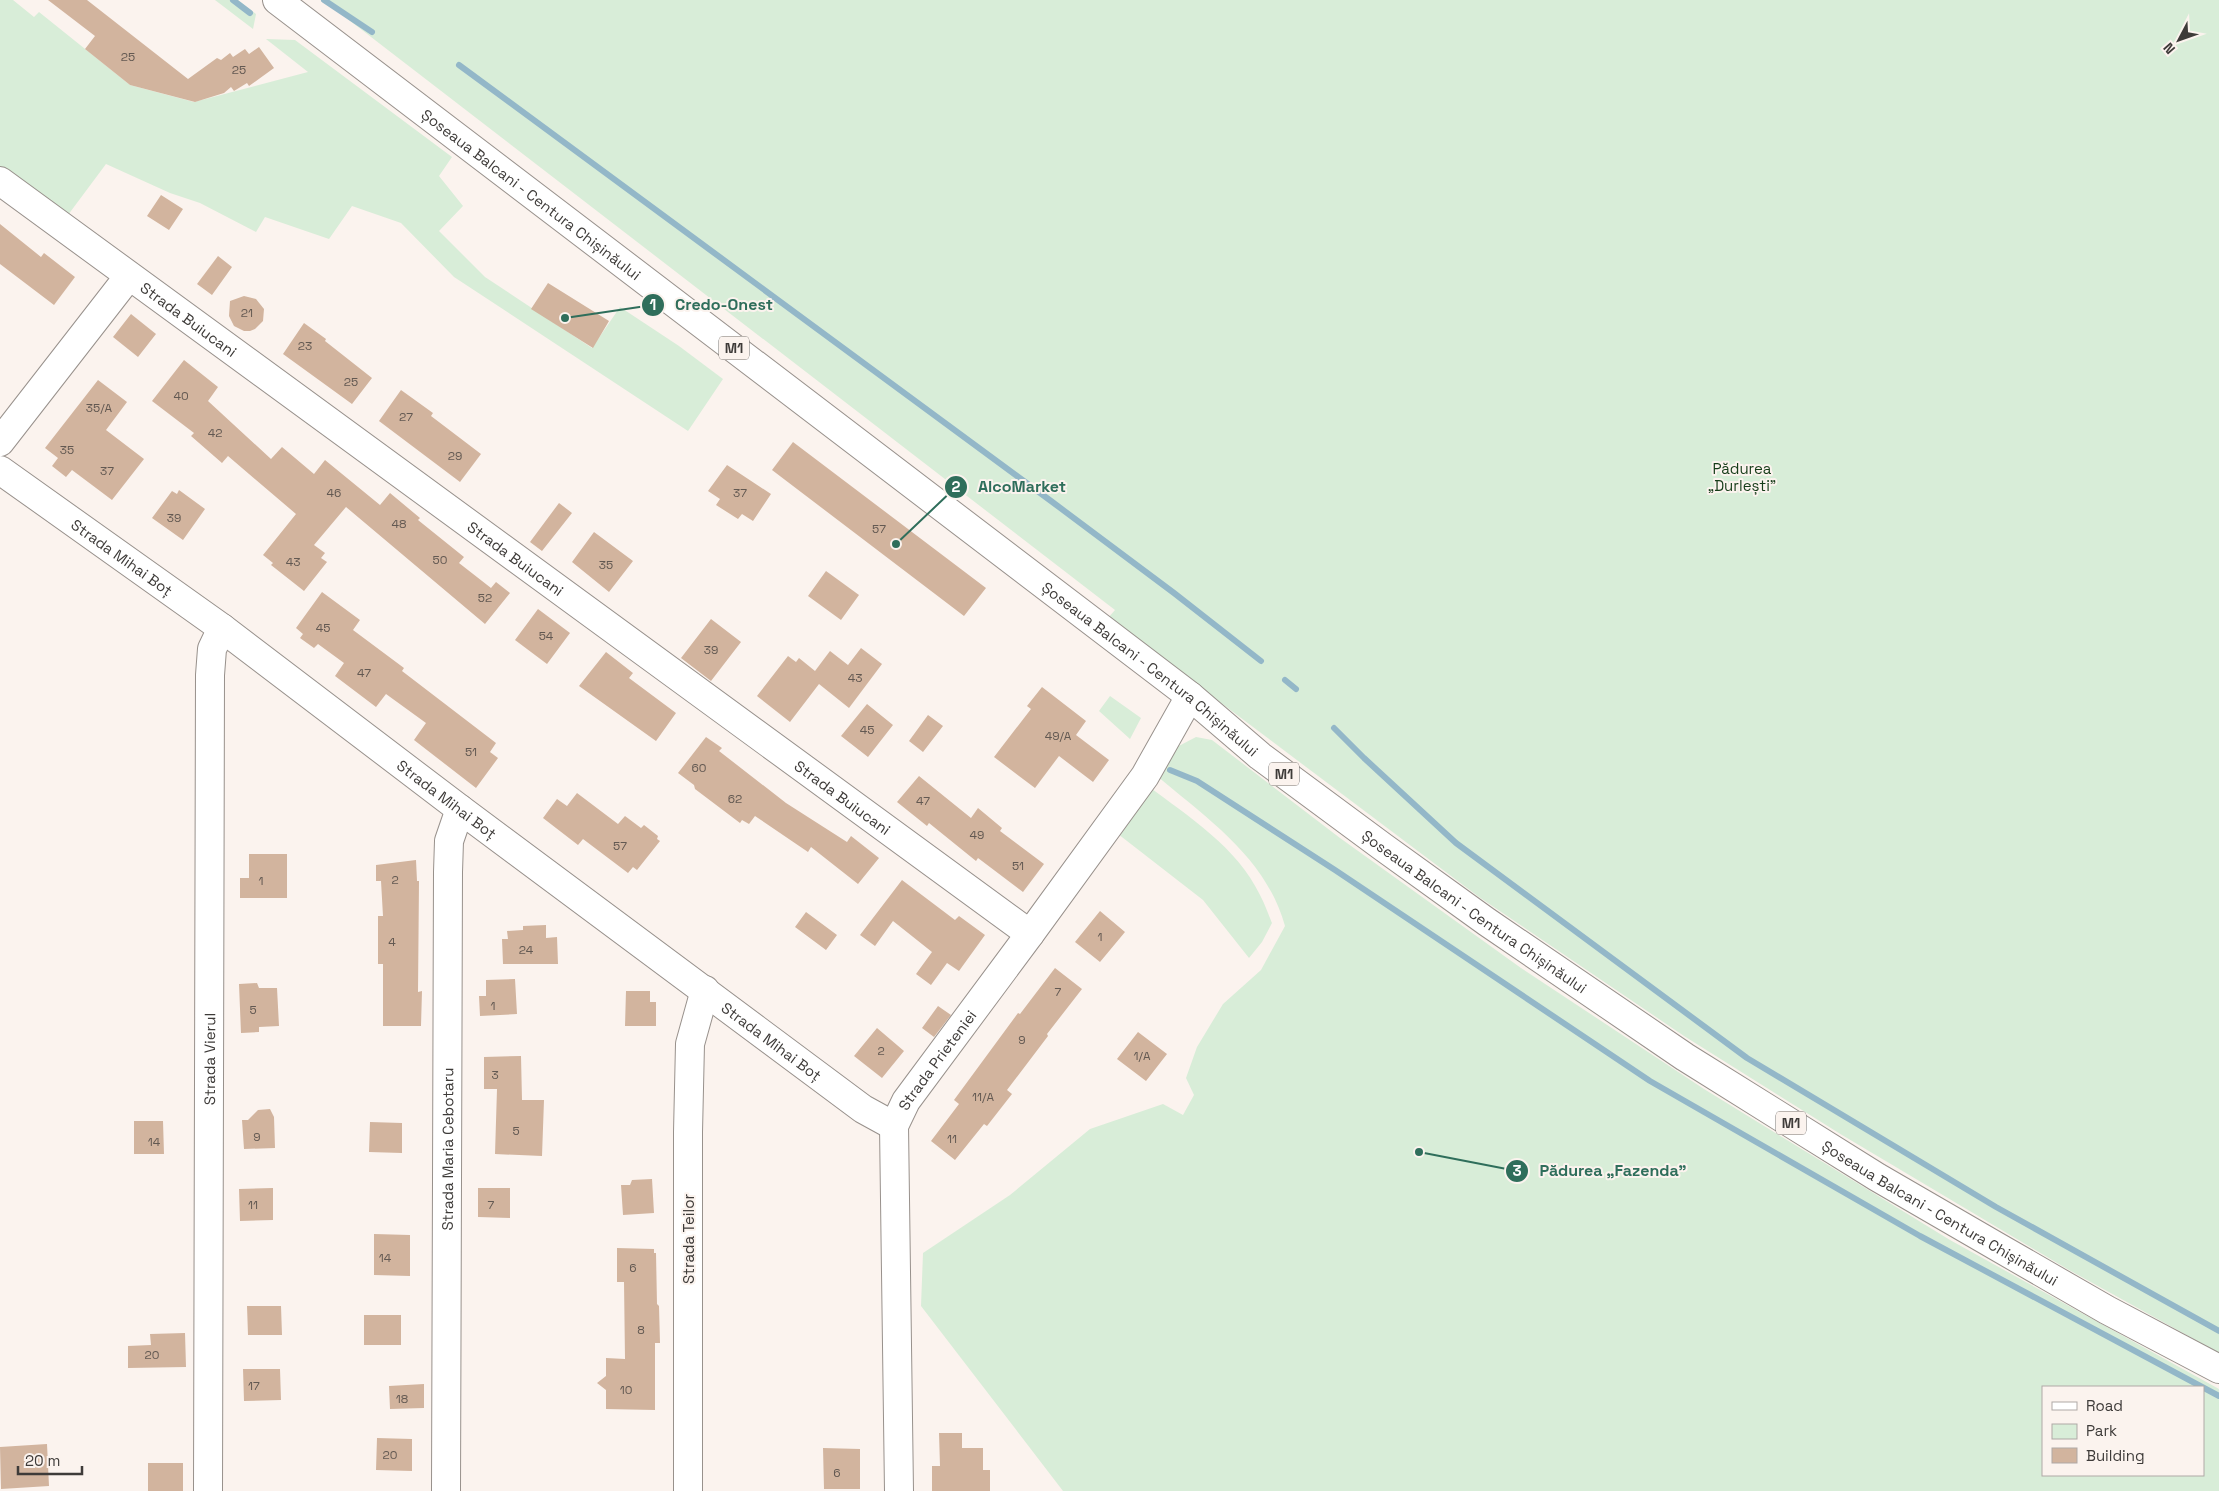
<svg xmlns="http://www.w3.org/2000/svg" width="2219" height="1491" font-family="'Space Grotesk',sans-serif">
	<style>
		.green { fill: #d8edd8; fill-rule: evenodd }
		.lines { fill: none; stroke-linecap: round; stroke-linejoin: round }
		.stream { stroke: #93b7c8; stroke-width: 6 }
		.building { fill: #d2b49e }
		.minor-casing { stroke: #98918c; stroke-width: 30 }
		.highway-casing { stroke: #98918c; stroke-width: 30 }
		.minor { stroke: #fff; stroke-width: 28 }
		.highway { stroke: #fff; stroke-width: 28 }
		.labels { text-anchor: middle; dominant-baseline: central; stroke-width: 4; stroke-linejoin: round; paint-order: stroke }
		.number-label { font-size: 12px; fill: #635952 }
		.shield { fill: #fbf3ee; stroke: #77726f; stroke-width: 1 }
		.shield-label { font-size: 14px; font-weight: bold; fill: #3e3b39 }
		.street-label { font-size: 15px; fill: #3e3b39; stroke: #fbf3ee }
		.park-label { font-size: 15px; fill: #153c18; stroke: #fbf3ee }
		.leader { fill: none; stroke: #2f6e5b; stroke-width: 2 }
		.callout-dot { fill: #2f6e5b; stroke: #fbf3ee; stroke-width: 2 }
		.mark-label { font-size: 15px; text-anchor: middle; font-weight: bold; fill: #fff }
		.callout-label { font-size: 16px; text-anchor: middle; font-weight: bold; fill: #2f6e5b; stroke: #fbf3ee; stroke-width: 4; stroke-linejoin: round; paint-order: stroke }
	</style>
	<rect width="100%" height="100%" fill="#fbf3ee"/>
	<path class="green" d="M0,0H13L34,17L39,12L130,85L194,102L308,72L266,39L295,40L452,157L439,176L463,206L439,231L485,277L592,348L620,307L679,346L723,379L688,431L454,277L401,223L352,206L329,239L265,217L256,232L200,203L170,193L106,164L68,215L0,167Z
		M215,0H238L256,14L253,29Z
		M323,0H2219V1353L2069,1270L1842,1135L1684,1036L1479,897L1108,618L1115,610Z
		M1110,696L1141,718L1130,739L1099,711Z
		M1196,737L1212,740L1340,838L1521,968L1704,1089L1950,1240L2219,1389V1491H1063L921,1306L923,1253L1010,1195L1090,1129L1163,1104L1183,1115L1194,1095L1186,1078L1197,1047L1223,1004L1261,970L1285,926C1266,858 1209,820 1157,776L1175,748ZM2043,1387H2203V1475H2043Z
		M1148,786C1189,817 1237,847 1260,895C1265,904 1268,914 1272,923L1262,942L1249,958L1203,900L1118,834Z"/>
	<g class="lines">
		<path class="stream" d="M233,0L250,13
			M324,0L372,32
			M459,65L1051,501L1174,593L1261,661
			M1285,680L1296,689
			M1334,728L1364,758L1456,843L1747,1058L1996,1207L2219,1331
			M1170,770L1197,781L1335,870L1650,1081L1920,1236L2219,1396"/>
	</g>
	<path class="building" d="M48,0H87L188,79L217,58L221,60L230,53L233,57L245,49L249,54L259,47L274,68L249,86L247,83L234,91L231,87L224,93L195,102L130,85L85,49L95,36Z
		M161,195L183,209L169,230L147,216Z
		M0,224L41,257L44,253L75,277L54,305L0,264Z
		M218,256L232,267L212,295L197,284Z
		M548,283L609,321L593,348L531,309Z
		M244,296L256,299L264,309L263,321L255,329L250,331H244L234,326L229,316L230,301Z
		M131,314L156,334L138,357L113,337Z
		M304,323L326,339L325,341L372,378L352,404L283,354Z
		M184,360L218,387L208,401L271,459L282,447L314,474L325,460L380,505L390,493L420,518L418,520L464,557L459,563L491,588L496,582L510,593L485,624L346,507L314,545L325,553L321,558L327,562L304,591L271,565L273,563L263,555L296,514L228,456L222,463L191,436L194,433L152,401Z
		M98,380L127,402L106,430L144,459L112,500L72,470L66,477L52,466L58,458L45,448Z
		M401,390L433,413L431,416L481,454L460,482L379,421Z
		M793,442L986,588L964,616L772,470Z
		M727,465L771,494L753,521L742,514L738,519L716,505L720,499L708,491Z
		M179,490L205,509L183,540L152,518L172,491L177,494Z
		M559,503L572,513L542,551L530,542Z
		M594,532L633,561L609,592L572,562Z
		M826,571L859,595L841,620L808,596Z
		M322,592L360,620L353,630L404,668L402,671L496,743L490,752L498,758L476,788L414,740L426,723L386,694L376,707L335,676L344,663L318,644L314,648L300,638L303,634L296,628Z
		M538,609L570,633L547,664L515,640Z
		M711,619L741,642L711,681L681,658Z
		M861,648L882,664L849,708L819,684L790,722L757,696L788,656L796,662L799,658L815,671L830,651L848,665Z
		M606,652L633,673L629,678L676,713L656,741L579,686Z
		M1042,687L1086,721L1076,735L1109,760L1093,782L1059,756L1035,788L994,757L1031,709L1027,706Z
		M867,704L893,725L868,757L841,736Z
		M928,715L943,726L923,752L909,741Z
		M706,737L722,748L719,751L786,803L847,842L851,836L879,858L858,884L811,847L808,852L755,816L749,824L742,820L740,823L695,789L694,785L678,773Z
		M919,776L971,818L978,808L1002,828L1000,831L1044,864L1023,892L978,858L976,861L929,823L927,826L897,802Z
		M577,793L618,824L625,816L641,828L644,825L658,836L657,839L660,841L637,870L633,867L628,873L583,839L578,845L543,818L557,799L567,806Z
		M249,854H287V898H240V878H249Z
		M416,860L417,881H419L418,992L422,991L421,1026H383V964H378V916H383L381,881H376V865Z
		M902,880L955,920L959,916L985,935L959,971L947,963L931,985L916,974L932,952L893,921L875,946L860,935Z
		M1100,911L1125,932L1100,962L1075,942Z
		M806,912L837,935L826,950L795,927Z
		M546,925V938L557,937L558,964H503L502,939H508L507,931L523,930V926Z
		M1055,968L1082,989L1047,1034L1048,1036L1007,1090L1012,1094L987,1126L984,1124L955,1160L931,1141L959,1104L954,1100L1018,1013L1020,1014Z
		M515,979L517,1014L480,1016L479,996H486V980Z
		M257,983L259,988H277L279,1026L259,1027V1032L241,1033L239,984Z
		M626,991H650V1002H656V1026H625Z
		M938,1006L951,1015L934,1037L922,1028Z
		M877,1028L904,1051L882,1078L854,1056Z
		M1138,1032L1167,1054L1146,1081L1117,1059Z
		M521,1056L522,1100H544L542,1156L495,1154L497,1089H484V1057Z
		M270,1109L274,1117L275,1148L244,1149L242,1120H248L258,1110Z
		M134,1121H163L164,1154H134Z
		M370,1122L402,1123V1153L369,1152Z
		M652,1179L654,1213L623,1215L621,1185H630L632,1180Z
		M273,1188V1220L240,1221L239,1189Z
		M478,1188H510V1218L478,1217Z
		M374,1234L410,1235V1276L374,1275Z
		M617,1248L654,1249V1253H656L657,1304L659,1306L660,1343H655V1410L606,1409V1390L597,1383L606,1376V1358L625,1359L624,1282H617Z
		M247,1306H281L282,1335H248Z
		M364,1315H401V1345H364Z
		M185,1333L186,1367L128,1368V1346L151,1345L150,1334Z
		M243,1369H280L281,1400L244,1401Z
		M424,1384V1408L390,1409L389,1386Z
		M939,1433H962V1448H983V1470H990V1491H932V1466H940Z
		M377,1438L412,1439V1471L376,1470Z
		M47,1444L49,1486L1,1489L0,1447Z
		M823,1448L860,1449V1489H824Z
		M148,1463H183V1491H148Z"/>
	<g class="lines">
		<defs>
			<g id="minor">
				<path id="s1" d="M0,181L1030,934"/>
				<path d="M0,442L129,276"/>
				<path id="s2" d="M0,470L222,628L460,809L863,1109L894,1126"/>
				<path id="s3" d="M208,1491L210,675L212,649L222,628"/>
				<path id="s4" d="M446,1491L448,872L449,841L460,809"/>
				<path d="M688,1491V1132L690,1044L705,990"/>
				<path id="s5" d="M899,1491L894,1126L906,1101L1030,934L1145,776L1190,696"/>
			</g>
			<g id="highway">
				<path id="s6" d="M277,0L1190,696L1260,756L1383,847L1487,922L1685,1057L1877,1177L1996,1246L2107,1310L2219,1369"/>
			</g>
		</defs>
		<use href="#minor" class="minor-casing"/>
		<use href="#highway" class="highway-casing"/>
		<use href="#minor" class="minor"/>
		<use href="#highway" class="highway"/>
	</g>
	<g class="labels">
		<g class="number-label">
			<text x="128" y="57">25</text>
			<text x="239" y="70">25</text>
			<text x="247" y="313">21</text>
			<text x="305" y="346">23</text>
			<text x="351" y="382">25</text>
			<text x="181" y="396">40</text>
			<text x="99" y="408">35/A</text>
			<text x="406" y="417">27</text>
			<text x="215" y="433">42</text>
			<text x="67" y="450">35</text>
			<text x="455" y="456">29</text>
			<text x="107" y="471">37</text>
			<text x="334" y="493">46</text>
			<text x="740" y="493">37</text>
			<text x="174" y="518">39</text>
			<text x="399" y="524">48</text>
			<text x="879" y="529">57</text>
			<text x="440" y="560">50</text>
			<text x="293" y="562">43</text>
			<text x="606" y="565">35</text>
			<text x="485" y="598">52</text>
			<text x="323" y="628">45</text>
			<text x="546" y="636">54</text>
			<text x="711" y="650">39</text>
			<text x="364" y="673">47</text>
			<text x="855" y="678">43</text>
			<text x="867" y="730">45</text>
			<text x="1058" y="736">49/A</text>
			<text x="471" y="752">51</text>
			<text x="699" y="768">60</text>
			<text x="735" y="799">62</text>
			<text x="923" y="801">47</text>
			<text x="977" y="835">49</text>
			<text x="620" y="846">57</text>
			<text x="1018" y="866">51</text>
			<text x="395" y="880">2</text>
			<text x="261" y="881">1</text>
			<text x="1100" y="937">1</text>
			<text x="392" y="942">4</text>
			<text x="526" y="950">24</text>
			<text x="1058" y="992">7</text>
			<text x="493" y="1006">1</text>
			<text x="253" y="1010">5</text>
			<text x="1022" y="1040">9</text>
			<text x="881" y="1051">2</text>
			<text x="1142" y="1056">1/A</text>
			<text x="495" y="1075">3</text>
			<text x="983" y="1097">11/A</text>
			<text x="516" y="1131">5</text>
			<text x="257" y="1137">9</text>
			<text x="952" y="1139">11</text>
			<text x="154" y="1142">14</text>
			<text x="253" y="1205">11</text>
			<text x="491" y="1205">7</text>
			<text x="385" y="1258">14</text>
			<text x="633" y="1268">6</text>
			<text x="641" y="1330">8</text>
			<text x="152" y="1355">20</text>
			<text x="254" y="1386">17</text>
			<text x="626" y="1390">10</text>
			<text x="402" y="1399">18</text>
			<text x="390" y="1455">20</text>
			<text x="837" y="1473">6</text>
		</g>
		<g class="shield">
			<rect x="719" y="336.5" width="30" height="23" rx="4"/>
			<rect x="1269" y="762.5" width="30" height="23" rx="4"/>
			<rect x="1776" y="1111.5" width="30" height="23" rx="4"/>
		</g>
		<g class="shield-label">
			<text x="734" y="348">M1</text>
			<text x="1284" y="774">M1</text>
			<text x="1791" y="1123">M1</text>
		</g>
		<g class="street-label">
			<text stroke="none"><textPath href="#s6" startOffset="320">Șoseaua Balcani - Centura Chișinăului</textPath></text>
			<text stroke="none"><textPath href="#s1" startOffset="234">Strada Buiucani</textPath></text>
			<text stroke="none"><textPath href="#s2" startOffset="150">Strada Mihai Boț</textPath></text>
			<text stroke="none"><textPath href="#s1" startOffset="639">Strada Buiucani</textPath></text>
			<text stroke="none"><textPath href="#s6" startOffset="1100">Șoseaua Balcani - Centura Chișinăului</textPath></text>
			<text stroke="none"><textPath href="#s1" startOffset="1044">Strada Buiucani</textPath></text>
			<text stroke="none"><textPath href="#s2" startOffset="555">Strada Mihai Boț</textPath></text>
			<text stroke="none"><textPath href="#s6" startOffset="1505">Șoseaua Balcani - Centura Chișinăului</textPath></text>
			<text stroke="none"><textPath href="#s2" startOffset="960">Strada Mihai Boț</textPath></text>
			<text stroke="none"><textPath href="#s3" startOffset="432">Strada Vierul</textPath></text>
			<text stroke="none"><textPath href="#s5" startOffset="444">Strada Prieteniei</textPath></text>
			<text stroke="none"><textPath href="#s4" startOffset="342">Strada Maria Cebotaru</textPath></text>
			<text stroke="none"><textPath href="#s6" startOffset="2060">Șoseaua Balcani - Centura Chișinăului</textPath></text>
			<text transform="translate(688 1239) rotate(-90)">Strada Teilor</text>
		</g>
		<g class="park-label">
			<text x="1742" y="468">Pădurea<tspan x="1742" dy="17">„Durlești”</tspan></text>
		</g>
	</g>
	<path class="leader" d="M565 318L653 305M896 544L956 487M1419 1152L1517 1171"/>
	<g class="callout-dot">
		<circle cx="565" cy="318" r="5"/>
		<circle cx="896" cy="544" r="5"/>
		<circle cx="1419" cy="1152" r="5"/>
		<circle cx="653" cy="305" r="12"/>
		<circle cx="956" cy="487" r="12"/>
		<circle cx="1517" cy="1171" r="12"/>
	</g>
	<g class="mark-label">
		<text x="653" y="310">1</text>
		<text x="956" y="492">2</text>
		<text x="1517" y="1176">3</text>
	</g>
	<g class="callout-label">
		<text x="724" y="310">Credo-Onest</text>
		<text x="1022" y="492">AlcoMarket</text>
		<text x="1613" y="1176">Pădurea „Fazenda”</text>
	</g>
	<rect x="2042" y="1386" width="162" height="90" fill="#fbf3ee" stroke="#afa9a6"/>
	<rect x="2052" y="1402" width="25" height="8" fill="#ffffff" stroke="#afa9a6"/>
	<text x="2086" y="1411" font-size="15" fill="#3e3b39">Road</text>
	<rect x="2052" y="1424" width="25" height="15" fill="#d8edd8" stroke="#afa9a6"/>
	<text x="2086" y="1436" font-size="15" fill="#3e3b39">Park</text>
	<rect x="2052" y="1448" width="25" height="15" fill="#d2b49e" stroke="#afa9a6"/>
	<text x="2086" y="1461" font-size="15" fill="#3e3b39">Building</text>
	<g transform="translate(2179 40) rotate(229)" stroke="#fbf3ee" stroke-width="4" paint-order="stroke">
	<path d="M0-4L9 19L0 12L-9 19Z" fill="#3e3b39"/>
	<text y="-8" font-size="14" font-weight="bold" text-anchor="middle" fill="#3e3b39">N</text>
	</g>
	<path d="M18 1466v8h64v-8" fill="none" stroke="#3e3b39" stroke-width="2.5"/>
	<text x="25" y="1466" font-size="15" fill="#3e3b39" stroke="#fbf3ee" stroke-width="4" paint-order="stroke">20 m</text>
</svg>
